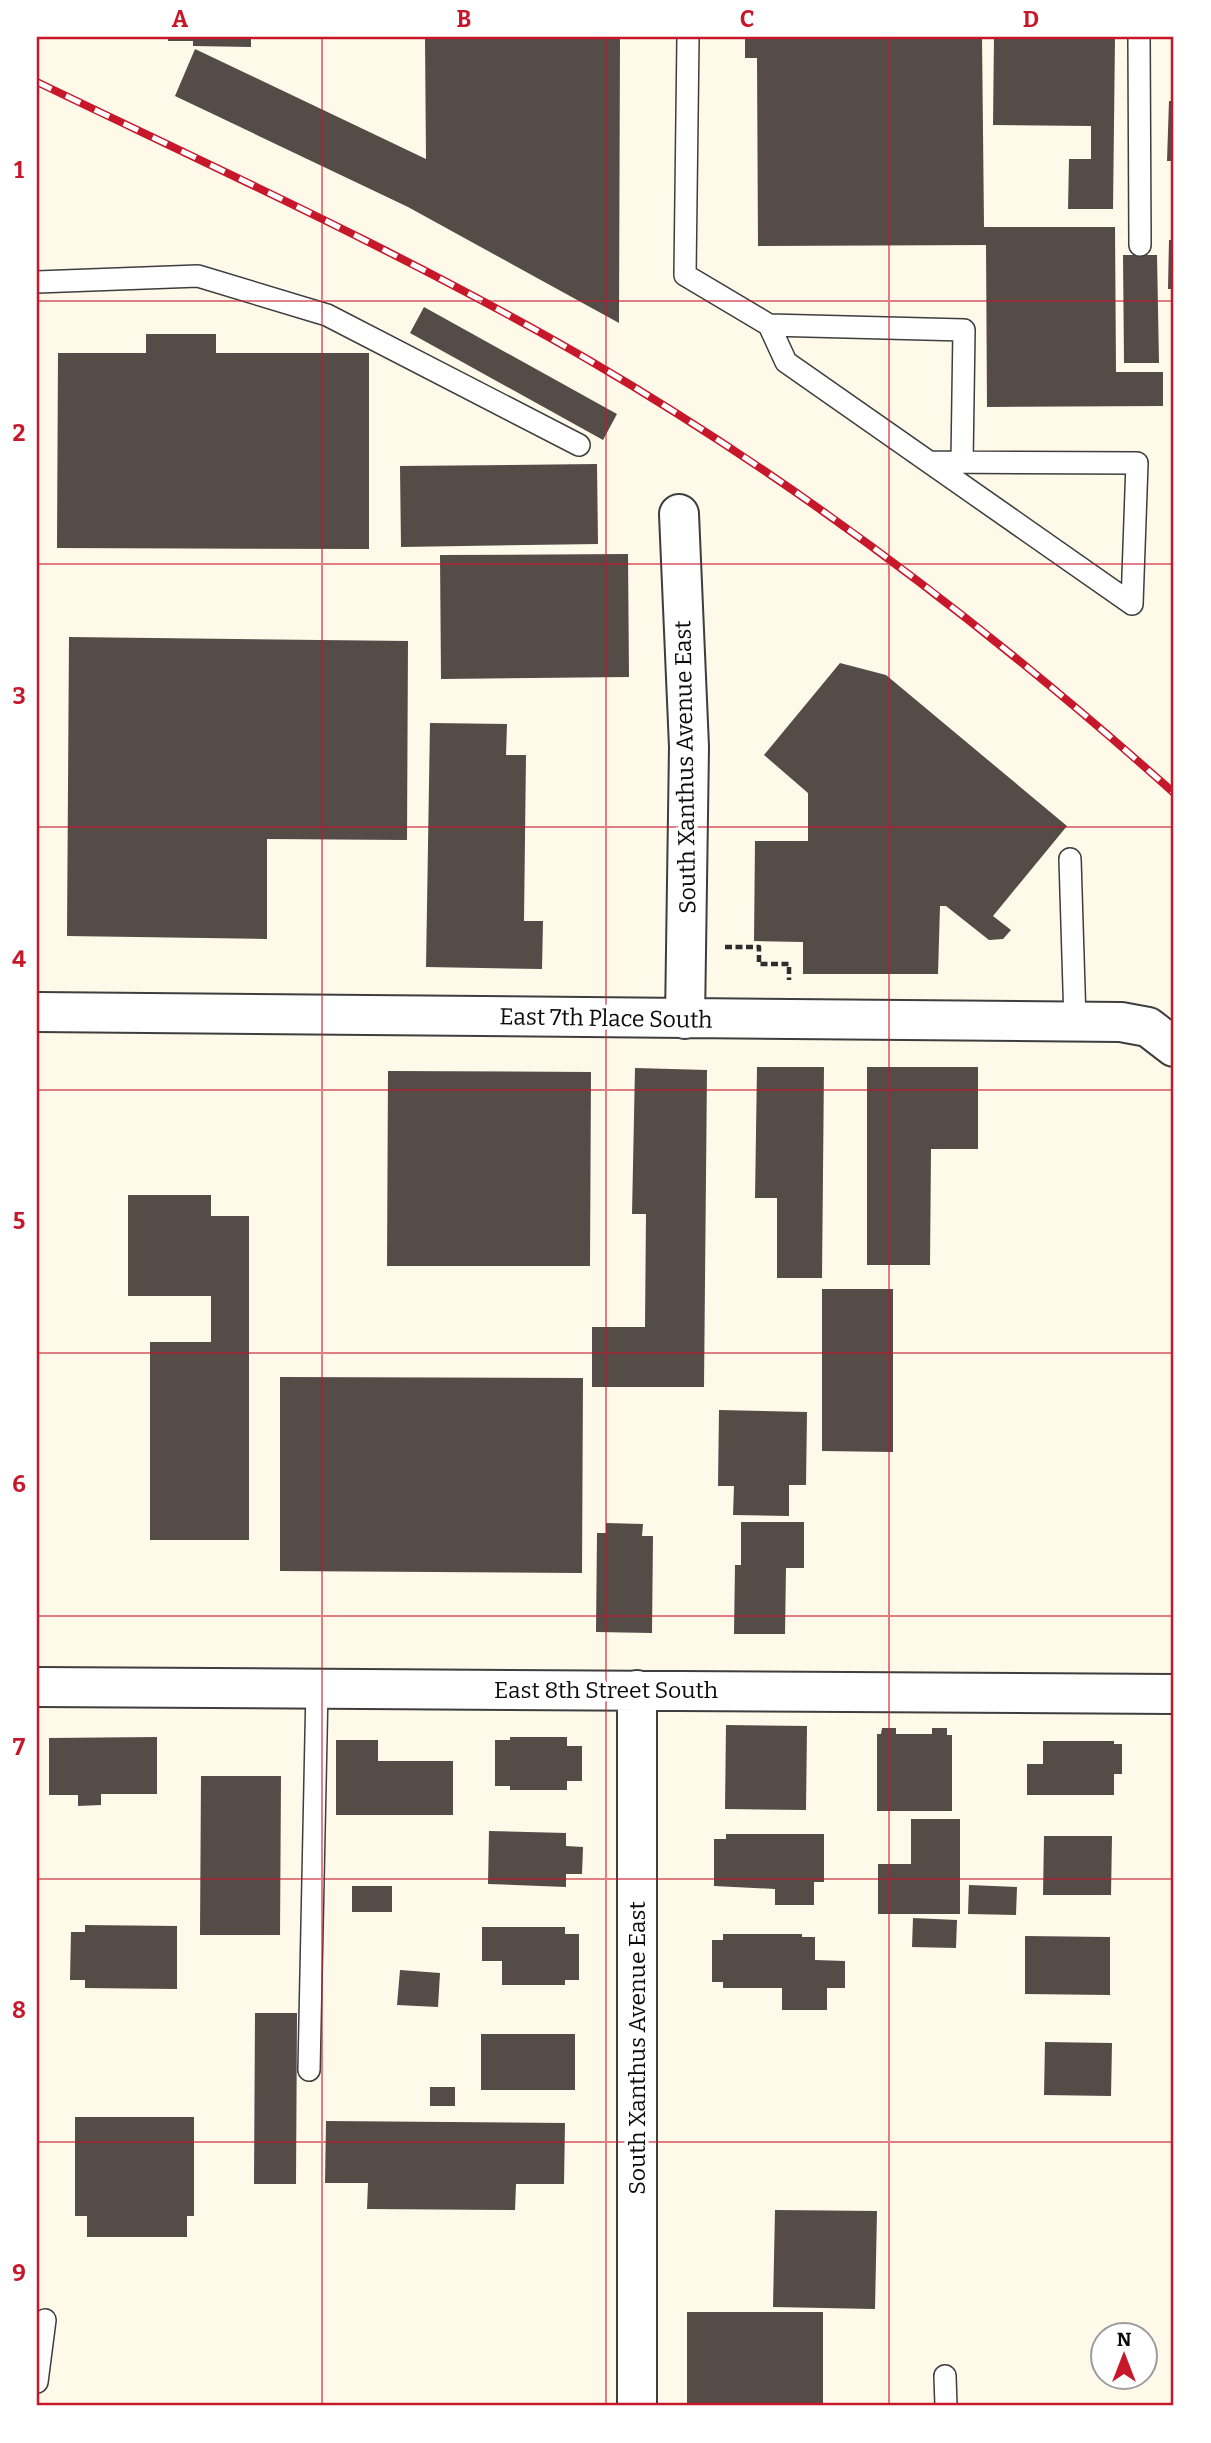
<svg xmlns="http://www.w3.org/2000/svg" width="1211" height="2443" font-family="Bitter,serif">
	<style>
		.building { fill: #554b47 }
		.lines { fill: none; stroke-linecap: round; stroke-linejoin: round }
		.lane-casing { stroke: #3e3e3e; stroke-width: 24 }
		.street-casing { stroke: #3e3e3e; stroke-width: 42 }
		.path { stroke: #2d2d2d; stroke-width: 4.5; stroke-dasharray: 7 3.5; stroke-linecap: butt }
		.lane { stroke: #fff; stroke-width: 21 }
		.street { stroke: #fff; stroke-width: 38 }
		.rail-casing { stroke: #c7182b; stroke-width: 8 }
		.rail { stroke: #fff; stroke-width: 5; stroke-dasharray: 16; stroke-linecap: butt }
		.grid { fill: none; stroke: #c7182b; stroke-width: 2; stroke-opacity: 0.55 }
		.labels { text-anchor: middle; dominant-baseline: central; stroke-width: 7; stroke-linejoin: round; paint-order: stroke }
		.street-label { font-size: 23px; fill: #0b0b0b; stroke: #fff }
		.neatline { fill: none; stroke: #c7182b; stroke-width: 2.5 }
		.grid-label { font-size: 23px; text-anchor: middle; font-weight: bold; fill: #c7182b }
	</style>
	<rect width="100%" height="100%" fill="#fff9ea"/>
	<path class="building" d="M168,37H251V47L193,46V41H168Z
		M425,37H620L619,323L408,207L175,96L195,49L426,159Z
		M745,37H982L984,227H1115L1116,372H1163V406L987,407L986,245L758,246L757,58H745Z
		M994,37H1115L1113,209H1068L1069,159H1091V126L993,125Z
		M1169,101H1174V161H1167Z
		M1169,240H1174V289H1168Z
		M1123,255H1157L1159,363H1124Z
		M424,307L617,414L603,440L410,333Z
		M146,334H216V353H369V549L57,548L58,353H146Z
		M597,464L598,544L401,547L400,466Z
		M628,554L629,677L441,679L440,555Z
		M69,637L408,641L407,840L267,839V939L67,936Z
		M840,663L886,675L1067,826L993,916L1011,930L1003,939L989,940L946,906H940L938,974H803V942L754,941L755,841H808V793L764,755Z
		M430,723L507,724L506,755H526L524,921H543L542,969L426,967Z
		M757,1067H824L822,1278H777V1198H755Z
		M867,1067H978V1149H931L930,1265H867Z
		M635,1068L707,1070L704,1387H592V1327H645L646,1214H632Z
		M388,1071L591,1072L590,1266H387Z
		M128,1195H211V1216H249V1540H150V1342H211V1296H128Z
		M822,1289H893V1452L822,1451Z
		M280,1377L583,1378L582,1573L280,1571Z
		M719,1410L807,1412L806,1485H789V1516L733,1515L734,1486H718Z
		M741,1522H804V1568H786L785,1634H734L735,1565H741Z
		M606,1523L643,1524L642,1536H653L652,1633L596,1632L597,1533H606Z
		M726,1725L807,1726L806,1810L725,1809Z
		M882,1728H896V1734H932V1728H947V1735H952V1811H877V1734H881Z
		M157,1737V1794H101V1805L78,1806V1795H49V1738Z
		M510,1737H567V1746H582V1781H567V1790H510V1786H495V1740H510Z
		M336,1740H378V1761H453V1815H336Z
		M1043,1741H1114V1744H1122V1774H1114V1795H1027V1764H1043Z
		M201,1776H281L280,1935H200Z
		M911,1819H960V1914H878V1864H911Z
		M489,1831L566,1833V1846L583,1847L582,1874H566V1887L488,1884Z
		M726,1834H824V1882H814V1905H775V1889L714,1886V1839H726Z
		M1044,1836H1112L1111,1895H1043Z
		M969,1885L1017,1887L1016,1915L968,1914Z
		M352,1886H392V1912H352Z
		M913,1918L957,1920L956,1948L912,1947Z
		M85,1925L177,1926V1989L85,1988V1980H70L71,1932H85Z
		M482,1927H565V1934H579V1980H565V1985H502V1961H482Z
		M723,1934H802V1937H815V1960L845,1961V1988H827V2010H782V1988H723V1982H712V1940H723Z
		M1025,1936L1110,1937V1995L1025,1994Z
		M400,1970L440,1973L438,2007L397,2005Z
		M255,2013H297L296,2184H254Z
		M481,2034H575V2090H481Z
		M1045,2042L1112,2043L1111,2096L1044,2095Z
		M430,2087H455V2106H430Z
		M75,2117H194V2216H187V2237H87V2216H75Z
		M326,2121L565,2123L564,2184H516L515,2210L367,2209L368,2183H325Z
		M775,2210L877,2211L875,2309L773,2307Z
		M687,2312H823V2406H687Z"/>
	<g class="lines">
		<defs>
			<path id="lane" d="M688,37L685,275L769,325L786,362L1132,604
				M1139,37L1140,245
				M37,282L198,276L327,315L579,445
				M769,325L964,330L962,462
				M929,462L1137,463L1132,604
				M1070,859L1075,1021
				M309,2070L317,1688
				M945,2376L946,2406
				M37,2382L45,2320"/>
			<path id="street" d="M679,514L689,747L685,1019
				M37,1012L1121,1022L1148,1027L1174,1047
				M37,1687L1174,1694
				M637,2406V1690"/>
		</defs>
		<use href="#lane" class="lane-casing"/>
		<use href="#street" class="street-casing"/>
		<path class="path" d="M725,947H759V964H789V980"/>
		<use href="#lane" class="lane"/>
		<use href="#street" class="street"/>
		<defs>
			<path id="rail" d="M37,82C222,171 409,256 587,359C798,482 992,630 1174,793"/>
		</defs>
		<use href="#rail" class="rail-casing"/>
		<use href="#rail" class="rail"/>
	</g>
	<path class="grid" d="M322,37V2406M606,37V2406M889,37V2406M37,301H1174M37,564H1174M37,827H1174M37,1090H1174M37,1353H1174M37,1616H1174M37,1879H1174M37,2142H1174"/>
	<g class="labels">
		<g class="street-label">
			<text transform="translate(685 767) rotate(-91)">South Xanthus Avenue East</text>
			<text transform="translate(606 1018) rotate(1)">East 7th Place South</text>
			<text x="606" y="1690">East 8th Street South</text>
			<text transform="translate(637 2048) rotate(-90)">South Xanthus Avenue East</text>
		</g>
	</g>
	<rect width="1211" height="2443" fill="none" stroke="#ffffff" stroke-width="77"/>
	<g transform="translate(1124 2356)"><circle r="33" fill="#ffffff" stroke="#9d9d9d" stroke-width="2"/>
	<path d="M0-5L12 26L0 18L-12 26Z" fill="#c7182b"/>
	<text y="-10" font-size="19" font-weight="bold" text-anchor="middle" fill="#0b0b0b">N</text>
	</g>
	<rect x="38" y="38" width="1134" height="2366" class="neatline"/>
	<g class="grid-label">
		<text x="180" y="27">A</text>
		<text x="464" y="27">B</text>
		<text x="747" y="27">C</text>
		<text x="1031" y="27">D</text>
		<text x="19" y="178">1</text>
		<text x="19" y="441">2</text>
		<text x="19" y="704">3</text>
		<text x="19" y="967">4</text>
		<text x="19" y="1229">5</text>
		<text x="19" y="1492">6</text>
		<text x="19" y="1755">7</text>
		<text x="19" y="2018">8</text>
		<text x="19" y="2281">9</text>
	</g>
</svg>
